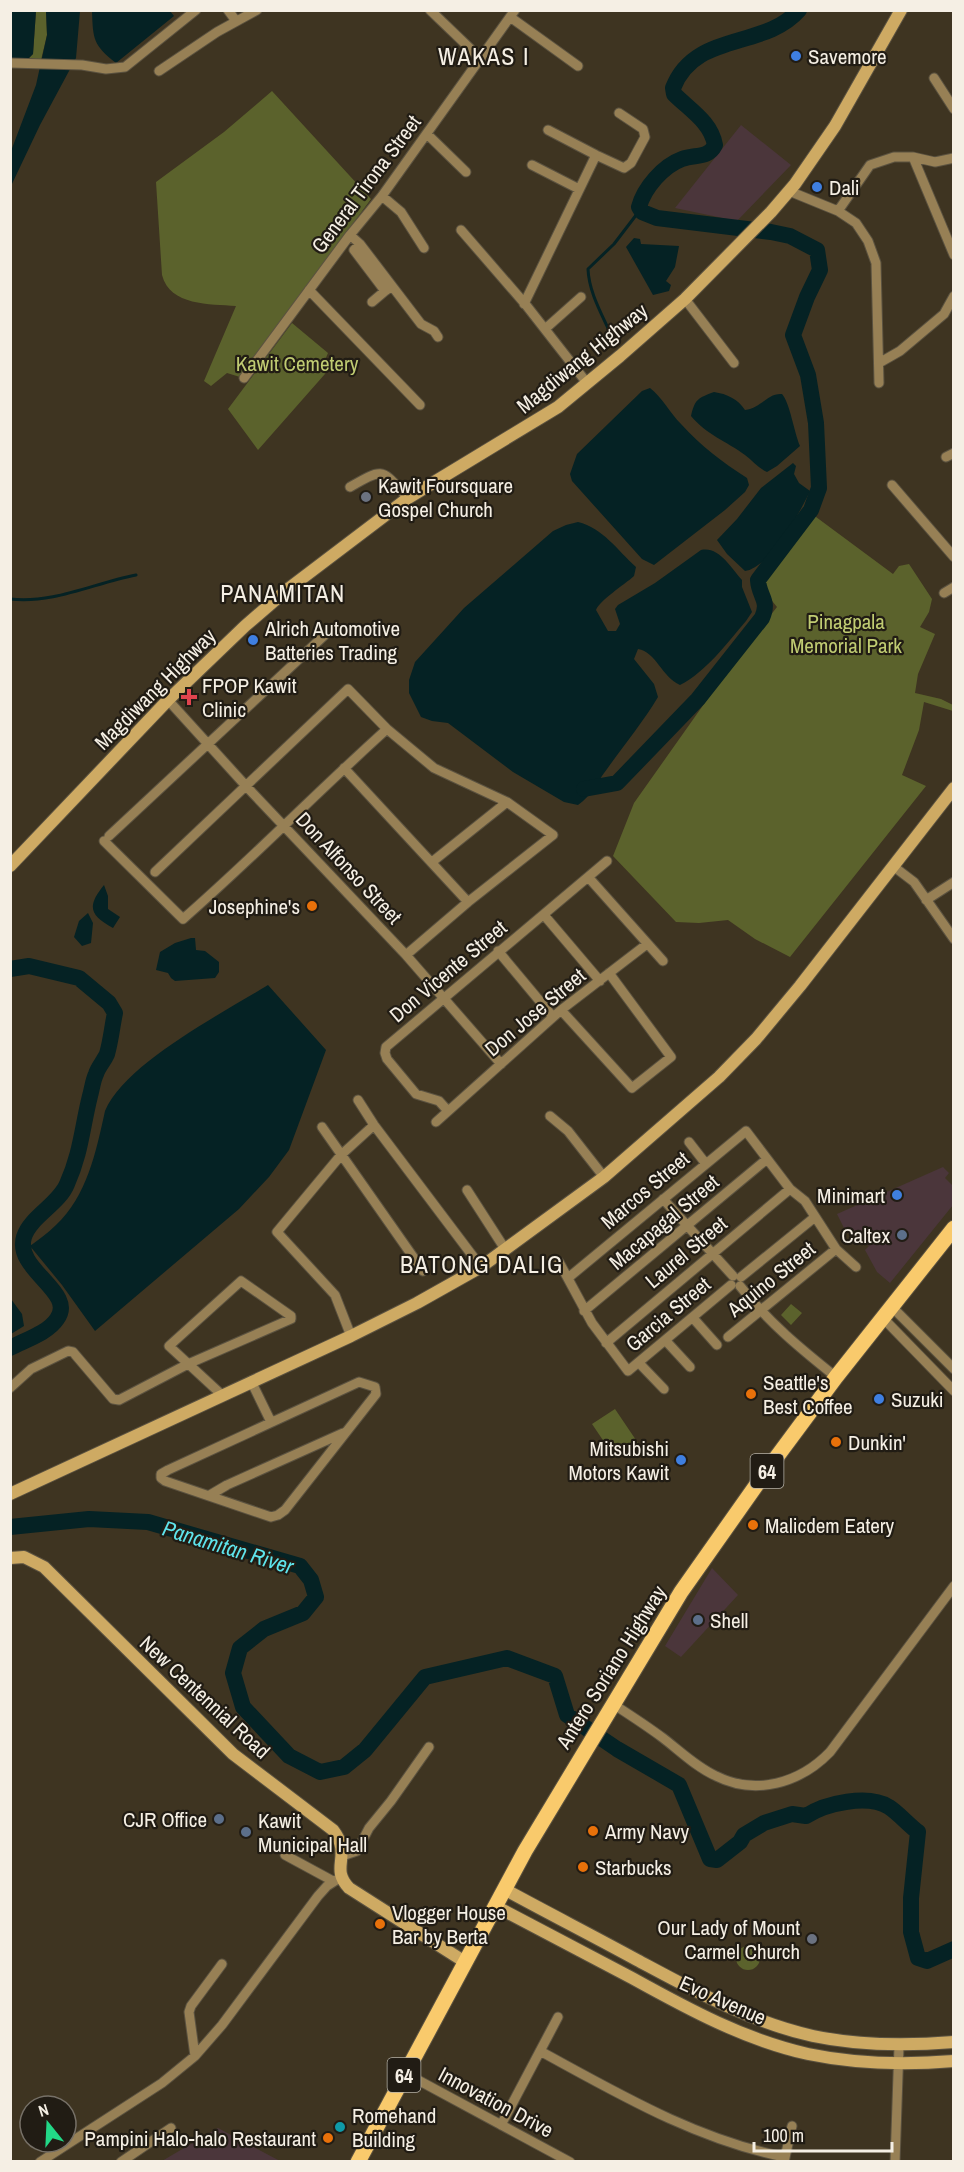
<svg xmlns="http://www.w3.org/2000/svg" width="964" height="2172" font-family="'Archivo Narrow',sans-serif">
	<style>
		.commercial { fill: #4b363b }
		.green { fill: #5b622c }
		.water { fill: #052224 }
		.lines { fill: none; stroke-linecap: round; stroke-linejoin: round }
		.stream { stroke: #052224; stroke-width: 3 }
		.river { stroke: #052224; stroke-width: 16 }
		.street-casing { stroke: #5b5240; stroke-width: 11 }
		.secondary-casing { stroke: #5b5240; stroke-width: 14 }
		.primary-casing { stroke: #5b5240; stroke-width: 17 }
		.street { stroke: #978055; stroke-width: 9 }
		.secondary { stroke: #ceaa63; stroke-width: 12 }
		.primary { stroke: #f9ca6c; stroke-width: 15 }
		.shop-dot { fill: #3f7fe0; stroke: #211c14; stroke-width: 2 }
		.worship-dot { fill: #6b7280; stroke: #211c14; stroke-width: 2 }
		.health-dot { fill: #e0444e; stroke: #211c14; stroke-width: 2 }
		.food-dot { fill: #e8710a; stroke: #211c14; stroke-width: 2 }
		.service-dot { fill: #5c6f8a; stroke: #211c14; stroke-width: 2 }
		.culture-dot { fill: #0f9aa8; stroke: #211c14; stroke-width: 2 }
		.labels { text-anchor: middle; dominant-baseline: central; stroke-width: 4.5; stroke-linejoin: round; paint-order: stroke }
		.shield { fill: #211c14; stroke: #b5b0a6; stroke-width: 1.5 }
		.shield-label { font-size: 20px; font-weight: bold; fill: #f5efe4 }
		.poi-label { font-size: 21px; fill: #f5efe4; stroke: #211c14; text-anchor: start }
		.street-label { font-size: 21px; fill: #f5efe4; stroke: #211c14 }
		.park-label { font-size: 21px; fill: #c0cc72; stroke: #211c14 }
		.water-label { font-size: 22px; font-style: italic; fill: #5ee4ec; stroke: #211c14 }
		.quarter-label { font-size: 24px; letter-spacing: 1.5px; fill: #f5efe4; stroke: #211c14 }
	</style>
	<rect width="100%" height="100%" fill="#3e3421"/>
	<path class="commercial" d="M741,125L791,165L737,221L675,208Z
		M943,1167L949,1173L945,1178L953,1186V1205L890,1283L877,1272L865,1250L869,1246L846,1232L837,1214Z
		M712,1568L738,1595L681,1657L665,1646Z
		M218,2128L280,2161H162Z"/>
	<path class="green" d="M36,11H46L47,35L41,60L29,58L33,54Z
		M272,91L371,199L240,377L227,373L211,386L204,381L236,306C210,304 170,306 162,275L156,182L224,132Z
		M292,323L328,353L325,360L332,366L258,450L228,409Z
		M812,514L893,574L899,566L909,564L932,599L929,612L920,627L935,634L918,674L915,693L941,699L953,705V711L924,702L919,730L902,775L926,786L790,957L755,939L728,920L699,923L676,922L613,856L634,803L733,663L777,607L764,591L761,583Z
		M791,1304L802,1313L791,1325L781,1315Z
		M615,1409L638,1443L615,1458L592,1424Z
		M736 1958a12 12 0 1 1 24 0a12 12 0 1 1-24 0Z"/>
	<path class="water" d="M11,11H36L33,54L29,58H11Z
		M46,11H80L76,58L40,125L11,186V151L36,85L47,35Z
		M92,11H170L174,16L116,63C93,45 93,39 92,11Z
		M634,238L640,239L641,244L679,246L675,267L666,281L671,285L669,291L653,295L626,247Z
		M650,388C662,397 670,413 681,424C702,447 721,461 747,478L749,485L745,492L725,510L654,565L642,559L572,481L570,474L577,454L642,391Z
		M714,392C727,394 738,399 745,410C762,408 767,393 782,394C790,403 794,432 800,446L777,466L767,472C758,468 753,461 745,455C726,441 707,435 691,416C695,399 698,398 714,392Z
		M793,463L796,466L794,474L799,483L810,491C800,513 769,568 745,571L727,554L717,540L737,519L761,488Z
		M578,522C603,528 617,550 636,567L634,576C624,585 600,600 596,610L608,631H616L620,624L615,609L618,605L655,583L701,550C719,546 731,568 742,580V587L752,612L746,621C727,643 706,672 680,685C662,677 656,652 638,649L634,659L654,684L658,697C643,722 624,745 607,769C596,783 592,795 578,805L564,802L513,772L448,723L432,721L421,717L409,693V680L415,662L464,608L553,531L566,525Z
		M104,885L108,896V909L120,917L113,928C89,915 87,906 104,885Z
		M88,913L93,923L91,943L82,946L74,937L79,921Z
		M191,938H195L196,950L205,951L219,962V972L215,978L175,981L171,978L168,973L156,970L160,952L175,943Z
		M36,964L72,976L33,969L11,973V966Z
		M268,985L326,1050L289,1150L269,1177L239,1209L95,1331L62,1285L30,1246C39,1239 48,1233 56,1225C87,1196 96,1152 105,1111C125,1063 223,1013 268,985Z
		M11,1299L22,1314L24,1326L11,1334Z"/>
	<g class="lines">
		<path class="stream" d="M614,342C605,319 589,295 588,269L614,244L640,210
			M10,599C54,604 94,583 136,575"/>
		<path class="river" d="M584,789L617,783L698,699L762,618C770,600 759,597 758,580L811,510L819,488L816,423L808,375L793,335L807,297L820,270L817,250L790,236L771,232L657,218L642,212L639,207C644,188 663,166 682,159C695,154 708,159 715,145C711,122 690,110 674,94L673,88C695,31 764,50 799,10
			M10,969L29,966L79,978L109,1003L115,1013C112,1027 111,1040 107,1054C104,1061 98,1067 96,1074C93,1080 92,1089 90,1096C82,1128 81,1153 67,1184C59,1204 30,1217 24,1237C14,1270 77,1292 57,1319C48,1333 25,1340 10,1348
			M10,1527L89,1519L148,1522L300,1566L311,1580L316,1597L303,1613L264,1629L240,1648L233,1673L243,1707L289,1756L320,1772L344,1767L365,1750L425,1677L507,1658L555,1676L567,1715L617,1749L679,1785L710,1859L717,1860L740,1842L744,1835L764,1823L792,1814L806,1816C826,1803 868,1794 889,1807C896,1811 910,1826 918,1832L911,1898V1932L918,1958L927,1961L954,1949"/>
		<defs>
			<path id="street" d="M228,10L236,21
				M430,10L481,59
				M510,17L578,66
				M10,63L82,65L106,69L125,67L196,10
				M159,71L217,32L257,10
				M934,78L954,109
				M548,130L596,155L624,168L631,163L645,137L643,129L619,113
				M427,134L466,172
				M913,157L954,255
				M532,165L579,189
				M789,191L838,211L856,223L868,241L876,263L879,383
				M382,196L401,212L424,248
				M838,211L870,165L894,157H913L935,162L954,158
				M461,230L526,305L587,383
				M350,235L360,244L421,324L434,331L438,337
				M360,244L354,250L385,291L392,286
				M309,290L420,405
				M685,299L734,363
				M372,302L385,291
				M524,304L596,155
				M545,329L581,297
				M879,363L900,351L944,314L954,296
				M244,378L350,235L382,196L515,10
				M946,457L954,453
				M892,485L954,557
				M350,487C385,467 381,469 408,498
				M944,593L954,587
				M168,700L246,786L406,955L501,1064
				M344,768L468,902
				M109,836L328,632
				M104,841L183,919C253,858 318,791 387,729
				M432,862L507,802
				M893,866L914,882L954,939
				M155,872L348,689L387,729L434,768L507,802L553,835L468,902L406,955
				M589,878L663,961
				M926,900L954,882
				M544,915L600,981
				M498,951L553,1017
				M561,1010L632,1088L671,1057L609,973
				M358,1100L374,1125L481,1267
				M448,1111L439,1101L416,1094L387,1059L385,1053L386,1047L607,861
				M550,1116L568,1131L604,1177
				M436,1122L561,1010L647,944
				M322,1127L423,1271
				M689,1142L706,1164
				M467,1190L505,1249
				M663,1199L733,1276
				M559,1262L592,1323L628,1371L731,1285
				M741,1277L815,1217
				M568,1278L746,1131L790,1189L805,1201L836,1249L856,1267
				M740,1286C768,1322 801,1349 836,1377
				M891,1306L954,1369
				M584,1311L767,1159
				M882,1317L954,1391
				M693,1318L717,1345
				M351,1336L335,1295L277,1232L341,1155L374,1125
				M728,1337L836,1249
				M666,1341L690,1367
				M606,1343L790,1189
				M639,1363L664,1389
				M251,1381L271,1422
				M359,1382L375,1387L376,1394L285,1510L278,1515L271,1517L165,1481L161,1478V1474L168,1470Z
				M10,1388L31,1369L68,1351L73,1352L113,1399L119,1400L188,1364L291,1319V1316L241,1281L169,1346L222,1395
				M210,1495L227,1485L343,1433
				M613,1704C630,1715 647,1726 663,1738C680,1751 696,1767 716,1776C756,1796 800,1783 830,1752L954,1586
				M285,1855L333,1881
				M342,1856L357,1851L369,1828L391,1801L429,1747
				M540,2051C619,2094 695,2139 784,2157
				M195,2056L189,2012L191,2006L222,1964
				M405,2073L570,2162
				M501,2125L558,2017
				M40,2162L162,2083L195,2056L222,2025L318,1896L327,1886L341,1877
				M121,2162L171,2128
				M784,2162L792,2126
				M895,2162L899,2046"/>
			<path id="secondary" d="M10,866L168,700L245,626L288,589L408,498L558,407L620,356L685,299L771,212L795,184L835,126L901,10
				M10,1494L351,1336L417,1303L481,1267L604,1177L719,1077L756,1039L800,986L954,788
				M10,1558L24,1557L44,1567L233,1754L333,1830C353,1856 329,1867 349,1888L465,1962
				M504,1889C548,1913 593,1936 637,1960C693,1990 750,2022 813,2036C860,2046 906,2046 954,2042
				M495,1906C541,1930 587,1954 632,1978C688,2009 745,2040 808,2054C856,2064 905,2065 954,2061"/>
			<path id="primary" d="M358,2162L525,1851L681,1592L767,1470L836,1377L954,1228"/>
		</defs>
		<use href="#street" class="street-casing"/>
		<use href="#secondary" class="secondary-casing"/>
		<use href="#primary" class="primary-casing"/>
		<use href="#street" class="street"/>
		<use href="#secondary" class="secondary"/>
		<use href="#primary" class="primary"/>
	</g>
	<g class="shop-dot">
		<circle cx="796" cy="56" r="6"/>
		<circle cx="817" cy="187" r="6"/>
		<circle cx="253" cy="640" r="6"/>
		<circle cx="897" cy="1195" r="6"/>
		<circle cx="879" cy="1399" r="6"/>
		<circle cx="681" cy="1460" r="6"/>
	</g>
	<g class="worship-dot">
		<circle cx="366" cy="497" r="6"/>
		<circle cx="812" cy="1939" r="6"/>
	</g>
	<path class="health-dot" d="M186 688h6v6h6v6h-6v6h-6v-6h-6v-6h6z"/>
	<g class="food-dot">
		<circle cx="312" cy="906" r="6"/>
		<circle cx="751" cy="1394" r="6"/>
		<circle cx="836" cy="1442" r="6"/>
		<circle cx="753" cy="1525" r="6"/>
		<circle cx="593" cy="1831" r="6"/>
		<circle cx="583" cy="1867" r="6"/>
		<circle cx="380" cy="1924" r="6"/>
		<circle cx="328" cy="2138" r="6"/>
	</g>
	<g class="service-dot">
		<circle cx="902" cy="1235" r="6"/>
		<circle cx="698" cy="1620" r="6"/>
		<circle cx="219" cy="1819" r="6"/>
		<circle cx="246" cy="1832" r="6"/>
	</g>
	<circle class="culture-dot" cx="340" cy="2127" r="6"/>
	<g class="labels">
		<g class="shield">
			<rect x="750.5" y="1454" width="33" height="34" rx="4.5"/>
			<rect x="387.5" y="2058" width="33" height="34" rx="4.5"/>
		</g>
		<g class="shield-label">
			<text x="767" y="1471">64</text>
			<text x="404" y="2075">64</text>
		</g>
		<g class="poi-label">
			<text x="808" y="56">Savemore</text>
			<text x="829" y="187">Dali</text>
			<text x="378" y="485">Kawit Foursquare<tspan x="378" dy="24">Gospel Church</tspan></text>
			<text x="265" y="628">Alrich Automotive<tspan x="265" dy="24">Batteries Trading</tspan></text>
			<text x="202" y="685">FPOP Kawit<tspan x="202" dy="24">Clinic</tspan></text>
			<text x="300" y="906" text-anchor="end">Josephine's</text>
			<text x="885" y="1195" text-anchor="end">Minimart</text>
			<text x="890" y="1235" text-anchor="end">Caltex</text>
			<text x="763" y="1382">Seattle's<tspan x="763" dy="24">Best Coffee</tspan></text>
			<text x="891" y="1399">Suzuki</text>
			<text x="848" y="1442">Dunkin'</text>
			<text x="669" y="1448" text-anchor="end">Mitsubishi<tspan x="669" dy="24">Motors Kawit</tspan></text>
			<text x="765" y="1525">Malicdem Eatery</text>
			<text x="710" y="1620">Shell</text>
			<text x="207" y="1819" text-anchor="end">CJR Office</text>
			<text x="258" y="1820">Kawit<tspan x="258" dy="24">Municipal Hall</tspan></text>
			<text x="605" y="1831">Army Navy</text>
			<text x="595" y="1867">Starbucks</text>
			<text x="392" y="1912">Vlogger House<tspan x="392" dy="24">Bar by Berta</tspan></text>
			<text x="800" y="1927" text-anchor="end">Our Lady of Mount<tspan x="800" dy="24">Carmel Church</tspan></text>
			<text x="352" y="2115">Romehand<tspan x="352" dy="24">Building</tspan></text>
			<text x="316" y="2138" text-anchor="end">Pampini Halo-halo Restaurant</text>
		</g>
		<g class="street-label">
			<text transform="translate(366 184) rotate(-53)">General Tirona Street</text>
			<text transform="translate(582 358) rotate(-39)">Magdiwang Highway</text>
			<text transform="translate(155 689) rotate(-45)">Magdiwang Highway</text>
			<text transform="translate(349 868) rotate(47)">Don Alfonso Street</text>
			<text transform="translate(448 971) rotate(-40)">Don Vicente Street</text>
			<text transform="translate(535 1012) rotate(-40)">Don Jose Street</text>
			<text transform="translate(645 1190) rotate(-40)">Marcos Street</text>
			<text transform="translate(664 1222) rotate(-40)">Macapagal Street</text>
			<text transform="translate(686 1252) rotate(-40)">Laurel Street</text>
			<text transform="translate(771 1279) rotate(-39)">Aquino Street</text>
			<text transform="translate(668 1314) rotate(-40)">Garcia Street</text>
			<text transform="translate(611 1667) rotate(-58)">Antero Soriano Highway</text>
			<text transform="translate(205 1697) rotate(43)">New Centennial Road</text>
			<text transform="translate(723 2000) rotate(24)">Evo Avenue</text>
			<text transform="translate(496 2102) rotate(28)">Innovation Drive</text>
		</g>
		<g class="park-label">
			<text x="297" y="363">Kawit Cemetery</text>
			<text x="846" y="621">Pinagpala<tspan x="846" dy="24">Memorial Park</tspan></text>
		</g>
		<g class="water-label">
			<text transform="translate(228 1547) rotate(17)">Panamitan River</text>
		</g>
		<g class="quarter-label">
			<text x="484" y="56">WAKAS I</text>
			<text x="283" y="593">PANAMITAN</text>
			<text x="482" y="1264">BATONG DALIG</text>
		</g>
	</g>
	<rect width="964" height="2172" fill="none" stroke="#f5efe4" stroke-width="24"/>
	<g transform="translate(48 2124) rotate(342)"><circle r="28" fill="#211c14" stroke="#767067" stroke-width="1.5"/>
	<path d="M0-4.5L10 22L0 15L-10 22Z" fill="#22d887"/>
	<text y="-9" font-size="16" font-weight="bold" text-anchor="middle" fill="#f5efe4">N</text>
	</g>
	<path d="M754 2142v9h138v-9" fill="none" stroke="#f5efe4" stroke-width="3"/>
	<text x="763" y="2142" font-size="18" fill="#f5efe4" stroke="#211c14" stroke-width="4.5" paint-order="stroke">100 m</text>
</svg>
